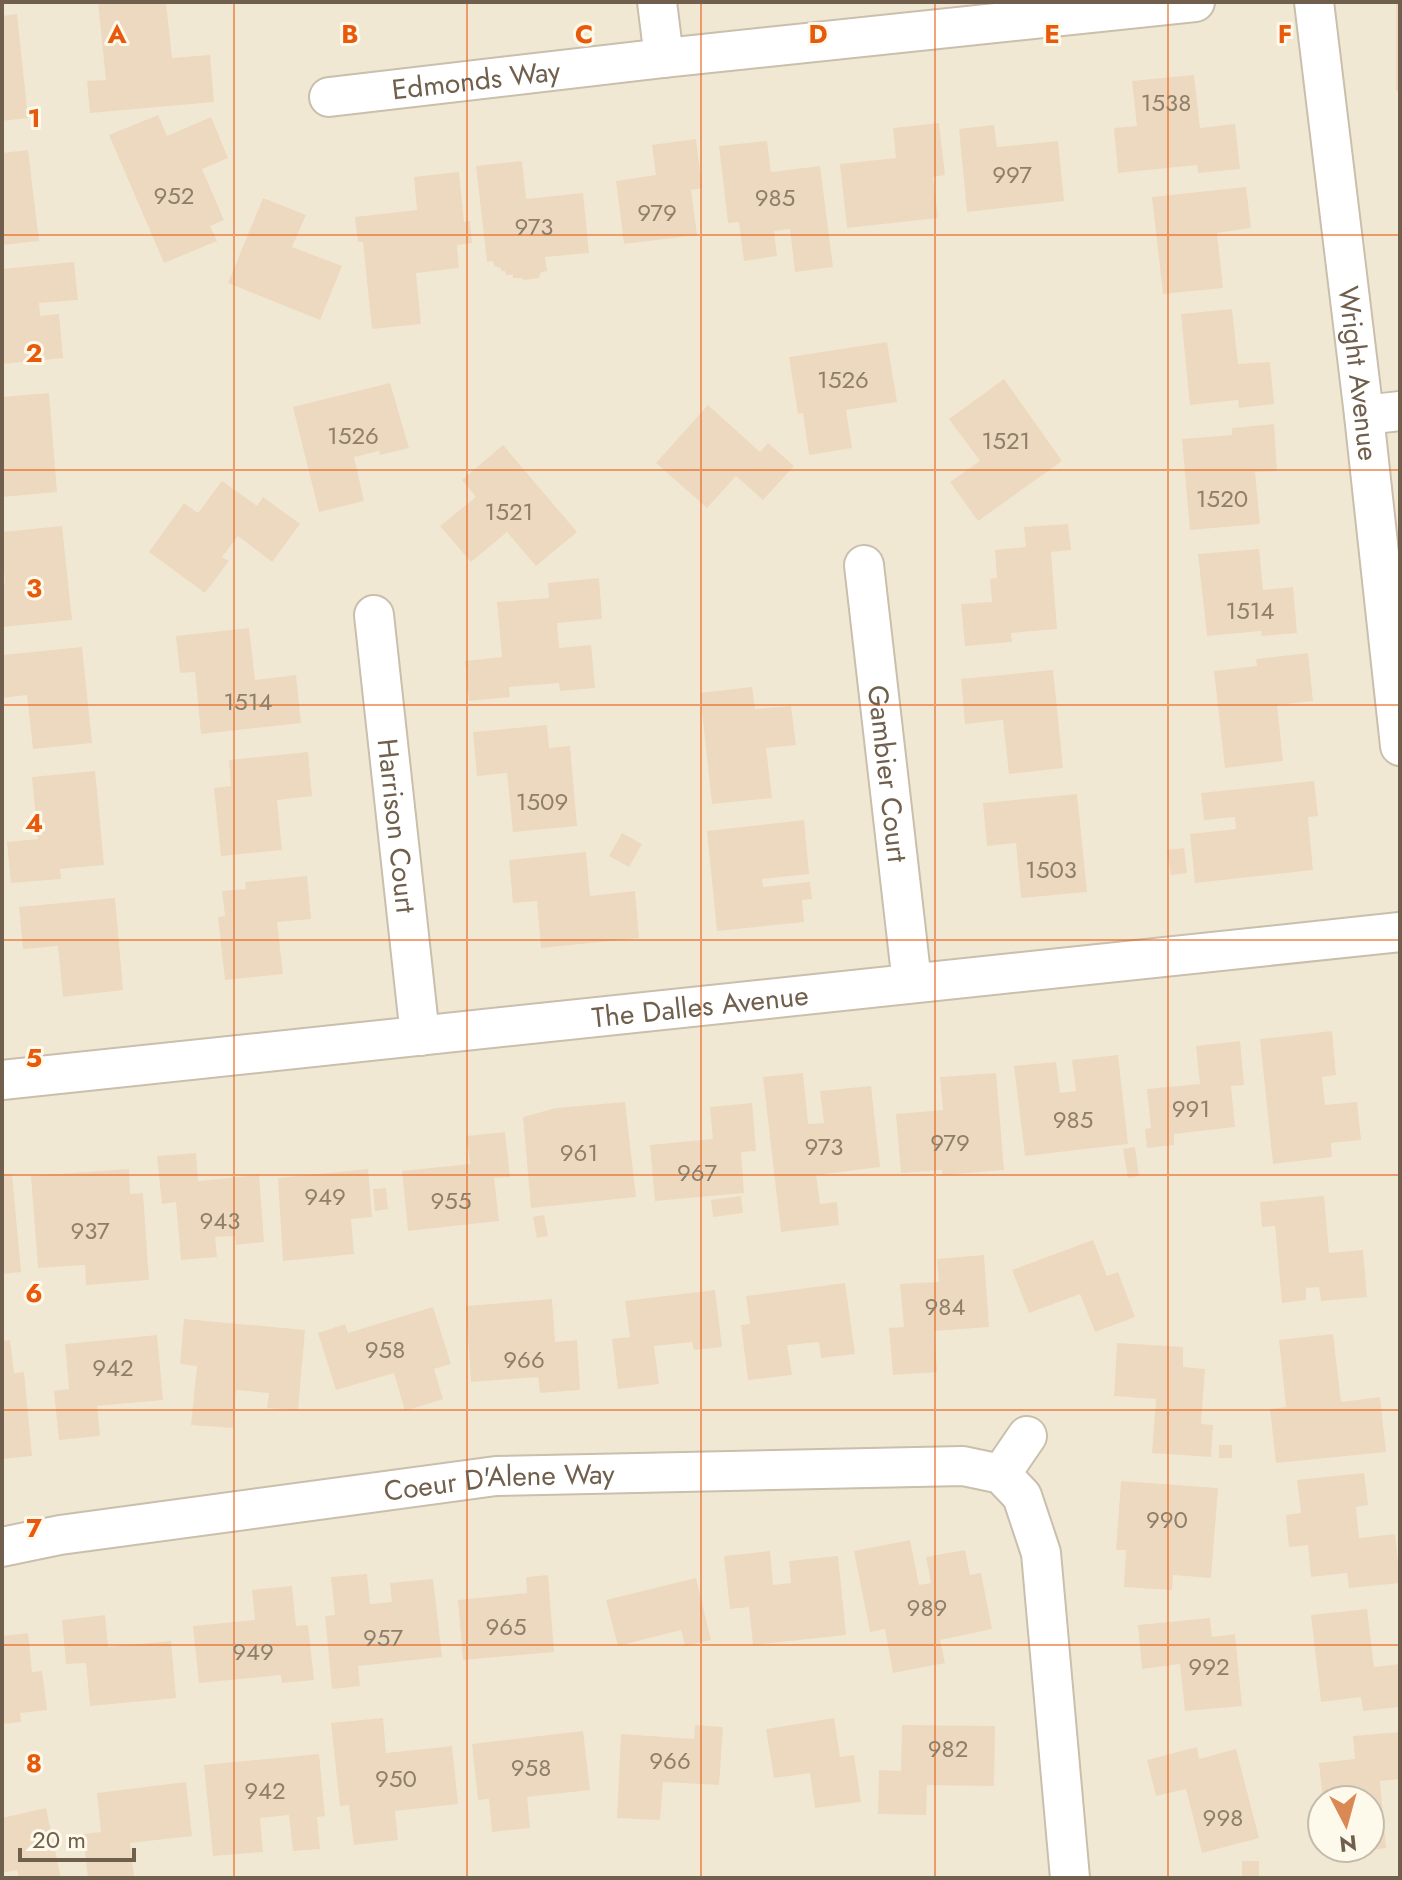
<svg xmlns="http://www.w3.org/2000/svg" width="1402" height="1880" font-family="Jost,sans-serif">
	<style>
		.residential { fill: #f1e8d4; fill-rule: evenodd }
		.building { fill: #edd9bf }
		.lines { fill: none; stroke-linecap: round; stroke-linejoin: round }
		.minor-casing { stroke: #cabeac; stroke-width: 42 }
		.minor { stroke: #fff; stroke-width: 38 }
		.grid { fill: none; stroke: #e8590c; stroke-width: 2; stroke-opacity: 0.55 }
		.labels { text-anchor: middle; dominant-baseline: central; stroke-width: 6; stroke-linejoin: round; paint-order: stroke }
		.number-label { font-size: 24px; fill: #8f7e69 }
		.street-label { font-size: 28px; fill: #705f4c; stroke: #fdf9eb }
		.grid-label { font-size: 26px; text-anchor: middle; font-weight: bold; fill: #e8590c; stroke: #fdf9eb; stroke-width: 6; stroke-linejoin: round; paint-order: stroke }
	</style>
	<rect width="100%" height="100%" fill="#faf5e5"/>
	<path class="residential" d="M2,2H1400V1878H2ZM1322,1800H1370V1848H1322Z"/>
	<path class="building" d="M98,2H166L172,58L210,55L214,102L90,113L87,81L106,80Z
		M1396,2H1400V91H1396Z
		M17,14L28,118L2,121V16Z
		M1194,75L1200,128L1235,124L1240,169L1198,173L1197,165L1118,173L1114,128L1137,126L1132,81Z
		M158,115L167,136L211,117L228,158L202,169L224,220L210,226L217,241L164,263L109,135Z
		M939,123L945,175L933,177L938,218L847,228L840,164L896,158L893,128Z
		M994,125L997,147L1058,141L1064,201L967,212L959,129Z
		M696,139L702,188L691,190L697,235L624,244L616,181L656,175L652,145Z
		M767,141L771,172L820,166L833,267L795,272L790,229L774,231L777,256L744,261L739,222L728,223L719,146Z
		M28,150L39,241L2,245V153Z
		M522,161L526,199L583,193L589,253L545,257L547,271L541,272L539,278L523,280L522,278H513V275H506L505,271H501V268L494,266L493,261L487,262L476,166Z
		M459,172L464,222L470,221L472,243L457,245L459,268L416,273L421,324L372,329L363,242H358L355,217L417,210L414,177Z
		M1246,187L1251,228L1217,233L1223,288L1163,294L1152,197Z
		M263,198L306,215L292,247L342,266L320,320L228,283Z
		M74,262L78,300L39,303L40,316L59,314L63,358L2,364V269Z
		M1232,309L1238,364L1270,362L1274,404L1239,408L1238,400L1190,405L1181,314Z
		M887,342L897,402L846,410L852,448L809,455L803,413L798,414L789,357Z
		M1004,379L1062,461L978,521L950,482L980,461L949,419Z
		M390,383L409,448L380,455L379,451L354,457L364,501L319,512L293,407Z
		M49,393L57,492L2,497V397Z
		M708,405L760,452L768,443L794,466L763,500L736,476L707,508L656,463Z
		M1274,424L1277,471L1255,472L1260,524L1190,530L1182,439L1232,435V428Z
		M503,445L577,532L536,566L507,532L471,562L440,526L476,497L462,480Z
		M222,481L257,506L263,497L300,524L272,562L238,536L222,557L229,561L205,593L149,552L184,503L198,513Z
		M1068,524L1071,550L1051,552L1057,629L1011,633L1012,642L965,646L961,604L992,602L990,579L997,578L995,550L1026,547L1024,527Z
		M62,526L72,620L2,627V583H5L2,532Z
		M1259,549L1263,590L1293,587L1297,633L1262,636L1261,631L1207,636L1198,554Z
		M599,578L602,619L557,623L559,648L591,645L595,688L560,691L559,683L509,687L510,697L469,701L465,661L502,657L497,602L549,598L548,583Z
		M249,628L255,680L296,675L301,723L201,734L195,672L180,673L176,636Z
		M82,647L92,743L33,749L27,695L2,698V655Z
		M1308,653L1313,701L1277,705L1283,761L1225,768L1214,671L1257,666L1256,659Z
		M1053,670L1063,768L1009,774L1003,720L965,724L961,679Z
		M752,687L755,709L791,706L796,745L766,748L772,798L712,804L700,693Z
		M547,725L549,748L570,746L577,826L513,832L507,773L477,776L473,732Z
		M308,752L312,796L277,800L282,850L221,856L214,788L231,786L229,760Z
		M95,771L104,865L60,869L61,879L11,883L7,842L38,839L32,777Z
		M1314,781L1318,816L1308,817L1313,870L1195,883L1190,834L1236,829L1235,817L1204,820L1201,793Z
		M1077,794L1087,892L1021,898L1016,843L987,846L983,803Z
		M804,820L809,874L762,879L763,887L810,882L812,899L802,900L804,922L717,931L707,831Z
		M622,833L642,844L629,867L609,856Z
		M1184,848L1187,873L1171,875L1167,850Z
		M586,852L590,896L635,891L639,938L541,948L537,901L513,903L509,860Z
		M307,876L311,919L277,922L283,974L225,980L218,917L225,916L222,891L246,889L245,882Z
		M115,898L123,990L63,997L58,946L23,949L19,907Z
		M1332,1031L1336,1075L1322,1077L1325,1105L1357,1102L1361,1140L1331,1143L1332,1157L1273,1164L1260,1039Z
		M1240,1041L1244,1085L1231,1086L1235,1127L1174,1134V1145L1147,1148L1145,1129L1151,1128L1147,1089L1200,1084L1196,1046Z
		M1118,1055L1128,1144L1025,1156L1014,1066L1056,1062L1060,1093L1076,1091L1072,1060Z
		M803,1073L808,1124L824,1123L820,1091L871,1086L880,1167L816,1175L820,1204L837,1202L839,1225L781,1232L763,1077Z
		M996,1073L1004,1170L942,1175V1170L901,1173L896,1114L943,1110L940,1077Z
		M625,1102L636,1197L531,1208L523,1117L556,1108Z
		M752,1103L756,1151L741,1152L744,1193L655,1201L650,1145L713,1139L710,1107Z
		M505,1132L510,1177L494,1178L499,1221L408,1231L402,1171L470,1164L467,1136Z
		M1135,1147L1139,1176L1128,1178L1123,1149Z
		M196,1153L198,1181L259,1175L264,1242L236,1245L235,1236L215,1237L217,1257L181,1260L176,1202L162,1204L157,1156Z
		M129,1169L130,1194L143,1193L149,1280L86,1285L85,1265L38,1268L31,1176Z
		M368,1169L372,1217L351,1219L354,1254L283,1261L278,1178Z
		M2,1174H12L21,1272L2,1274Z
		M386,1188L388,1209L375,1211L373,1189Z
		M741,1196L743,1213L713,1217L711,1200Z
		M1324,1196L1329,1253L1363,1250L1367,1297L1321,1301L1319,1287L1306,1288V1300L1282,1303L1275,1226L1262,1227L1260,1202Z
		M544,1215L548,1236L537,1238L533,1217Z
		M1093,1240L1107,1276L1118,1272L1135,1317L1095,1332L1080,1294L1029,1313L1012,1270Z
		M984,1255L989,1327L934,1331L937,1372L893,1375L889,1328L904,1327L900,1284L939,1282L937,1259Z
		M845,1283L855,1354L821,1358L819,1342L787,1345L792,1375L748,1380L741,1325L750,1324L746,1296Z
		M715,1290L722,1347L694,1350L692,1342L654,1346L659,1384L618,1389L612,1339L630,1337L625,1301Z
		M552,1299L555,1342L577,1340L580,1390L540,1393L538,1377L471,1382L466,1306Z
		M433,1307L451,1364L434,1369L443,1399L405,1411L394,1373L336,1390L318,1333L345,1324L348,1333Z
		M184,1319L305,1330L298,1410L267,1408L269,1393L236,1390L233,1428L191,1425L197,1366L180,1364Z
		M1333,1334L1341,1402L1380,1397L1386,1452L1276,1463L1270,1409L1286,1407L1279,1340Z
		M157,1335L163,1400L97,1406L100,1436L59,1440L54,1391L69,1389L65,1344Z
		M10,1340L14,1373L24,1372L32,1456L2,1459V1341Z
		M1117,1343L1183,1347V1367L1205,1369L1201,1424L1213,1425L1211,1457L1152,1453L1156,1399L1114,1396Z
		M1219,1445H1232V1458H1219Z
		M1364,1473L1368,1505L1356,1507L1359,1538L1395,1534L1400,1583L1349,1588L1347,1573L1311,1577L1308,1545L1289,1547L1286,1515L1301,1513L1297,1480Z
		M1121,1481L1218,1488L1211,1578L1173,1575L1172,1590L1124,1587L1126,1550H1116Z
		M910,1540L919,1585L931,1583L926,1557L965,1550L970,1575L981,1573L992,1629L940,1640L945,1663L893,1673L885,1629L870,1632L854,1551Z
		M770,1551L773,1585L791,1583L789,1561L838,1556L846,1635L753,1645L749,1607L730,1609L724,1556Z
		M367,1574L370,1604L392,1602L390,1583L433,1579L442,1657L358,1666L360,1686L332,1689L325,1616L335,1615L331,1577Z
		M548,1575L554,1652L463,1660L458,1600L527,1593L526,1577Z
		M696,1578L711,1640L685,1646L681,1630L618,1646L606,1600Z
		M292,1586L296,1626L308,1625L314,1680L282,1683L281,1675L199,1683L193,1626L255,1620L252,1590Z
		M1367,1609L1374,1667L1400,1664V1707L1363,1711L1361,1697L1321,1702L1311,1615Z
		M105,1615L108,1647L171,1641L176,1698L90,1706L86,1663L66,1664L62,1620Z
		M1210,1618L1212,1637L1235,1634L1242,1706L1185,1711L1180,1664L1142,1669L1138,1625Z
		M28,1633L32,1672L42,1671L47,1710L20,1713L21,1722L2,1724V1636Z
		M383,1718L386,1753L452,1746L458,1804L395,1811L398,1840L354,1845L349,1805L340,1806L331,1723Z
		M834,1718L840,1757L854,1755L861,1802L815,1808L810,1773L774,1778L766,1729Z
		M695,1725L723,1727L719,1785L663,1782L660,1820L617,1818L621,1734L694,1739Z
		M902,1725L995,1726L994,1786L927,1785L926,1815L878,1814L879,1770L901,1771Z
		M583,1731L590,1790L527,1797L530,1828L492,1832L489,1799L478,1800L472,1744Z
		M1400,1732V1779L1380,1781L1386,1848L1370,1850V1800H1323L1319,1763L1355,1759L1353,1736Z
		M1197,1747L1199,1759L1236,1749L1259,1838L1202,1853L1186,1789L1156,1796L1147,1760Z
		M319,1754L325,1816L317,1817L320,1849L293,1851L289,1815L260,1818L263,1852L213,1856L204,1765Z
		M186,1782L192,1836L130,1843L134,1876L88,1878L83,1834L101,1832L97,1793Z
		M46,1808L61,1878H19L17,1870L2,1873V1818Z
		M1242,1861H1259V1877L1242,1878Z"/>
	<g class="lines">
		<defs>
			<g id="minor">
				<path d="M657,2L664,58"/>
				<path id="s1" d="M1314,2L1364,415L1400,746"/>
				<path id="s2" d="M329,97L664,58L1195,2"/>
				<path d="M1364,415L1400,411"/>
				<path id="s3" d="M864,565L912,983"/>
				<path id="s4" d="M374,615L420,1036"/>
				<path id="s5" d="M2,1080L1400,932"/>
				<path d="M1001,1474L1027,1436"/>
				<path id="s6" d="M2,1547L60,1535L496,1476L963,1466L1001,1474L1022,1496L1041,1553L1070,1878"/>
			</g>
		</defs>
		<use href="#minor" class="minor-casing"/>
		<use href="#minor" class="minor"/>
	</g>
	<path class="grid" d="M234,2V1878M467,2V1878M701,2V1878M935,2V1878M1168,2V1878M2,235H1400M2,470H1400M2,705H1400M2,940H1400M2,1175H1400M2,1410H1400M2,1645H1400"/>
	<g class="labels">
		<g class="number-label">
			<text x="1166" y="102">1538</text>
			<text x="1012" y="174">997</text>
			<text x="174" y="195">952</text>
			<text x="775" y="197">985</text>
			<text x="657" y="212">979</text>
			<text x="534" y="226">973</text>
			<text x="843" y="379">1526</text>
			<text x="353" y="435">1526</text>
			<text x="1006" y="440">1521</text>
			<text x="1222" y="498">1520</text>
			<text x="509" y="511">1521</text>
			<text x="1250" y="610">1514</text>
			<text x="248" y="701">1514</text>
			<text x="542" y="801">1509</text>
			<text x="1051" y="869">1503</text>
			<text x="1191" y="1108">991</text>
			<text x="1073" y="1119">985</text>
			<text x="950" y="1142">979</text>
			<text x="824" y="1146">973</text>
			<text x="579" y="1152">961</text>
			<text x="697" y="1172">967</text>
			<text x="325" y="1196">949</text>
			<text x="451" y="1200">955</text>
			<text x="220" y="1220">943</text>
			<text x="90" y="1230">937</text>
			<text x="945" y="1306">984</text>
			<text x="385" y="1349">958</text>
			<text x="524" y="1359">966</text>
			<text x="113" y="1367">942</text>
			<text x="1167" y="1519">990</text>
			<text x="927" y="1607">989</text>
			<text x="506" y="1626">965</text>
			<text x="383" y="1637">957</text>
			<text x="253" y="1651">949</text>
			<text x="1209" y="1666">992</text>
			<text x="948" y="1748">982</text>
			<text x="670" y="1760">966</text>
			<text x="531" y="1767">958</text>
			<text x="396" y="1778">950</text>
			<text x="265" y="1790">942</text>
			<text x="1223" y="1817">998</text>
		</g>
		<g class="street-label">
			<text stroke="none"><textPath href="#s2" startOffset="148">Edmonds Way</textPath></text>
			<text stroke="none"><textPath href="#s1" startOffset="374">Wright Avenue</textPath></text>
			<text stroke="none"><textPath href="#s3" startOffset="210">Gambier Court</textPath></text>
			<text stroke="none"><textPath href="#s4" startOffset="212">Harrison Court</textPath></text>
			<text stroke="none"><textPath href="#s5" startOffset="702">The Dalles Avenue</textPath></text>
			<text stroke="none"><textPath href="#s6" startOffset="502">Coeur D'Alene Way</textPath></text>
		</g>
	</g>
	<g class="grid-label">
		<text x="117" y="43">A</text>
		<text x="350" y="43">B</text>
		<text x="584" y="43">C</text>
		<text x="818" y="43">D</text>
		<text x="1052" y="43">E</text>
		<text x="1285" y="43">F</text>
		<text x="34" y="127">1</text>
		<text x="34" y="362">2</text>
		<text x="34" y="597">3</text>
		<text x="34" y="832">4</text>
		<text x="34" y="1067">5</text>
		<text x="34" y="1302">6</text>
		<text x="34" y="1537">7</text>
		<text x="34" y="1772">8</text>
	</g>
	<rect width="1402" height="1880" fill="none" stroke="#705f4c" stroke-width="8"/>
	<g transform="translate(1346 1824) rotate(174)"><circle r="38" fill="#fdf9eb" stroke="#c5bbab" stroke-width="2"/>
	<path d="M0-6L14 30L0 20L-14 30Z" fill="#da8854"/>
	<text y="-12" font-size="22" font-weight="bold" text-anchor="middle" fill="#705f4c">N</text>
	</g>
	<path d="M20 1848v12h114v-12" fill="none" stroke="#705f4c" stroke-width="4"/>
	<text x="32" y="1848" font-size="24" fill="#705f4c" stroke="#fdf9eb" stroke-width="6" paint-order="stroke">20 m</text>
</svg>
